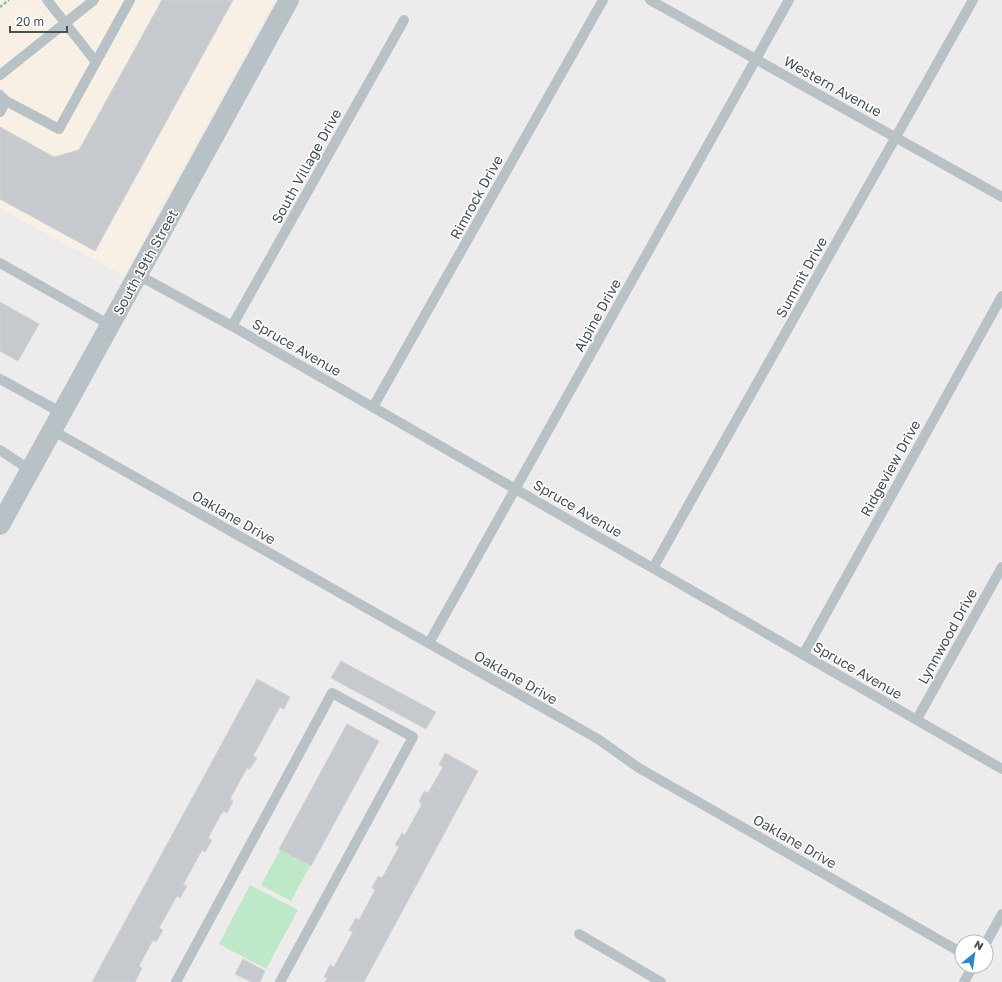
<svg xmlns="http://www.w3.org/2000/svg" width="1002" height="982" font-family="'Golos Text',sans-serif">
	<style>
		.commercial { fill: #f8f0e5 }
		.green { fill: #bee8c8 }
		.building { fill: #c6c9cd; stroke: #d0d3d6 }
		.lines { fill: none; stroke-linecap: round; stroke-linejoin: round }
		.path { stroke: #7bc195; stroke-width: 2.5; stroke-dasharray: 3 2; stroke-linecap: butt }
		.lane { stroke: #b8c2c6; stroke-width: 10 }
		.street { stroke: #b8c2c6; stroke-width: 20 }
		.labels { text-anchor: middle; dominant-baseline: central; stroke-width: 3; stroke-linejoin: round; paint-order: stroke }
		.street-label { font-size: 14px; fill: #465156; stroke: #fff }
	</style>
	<rect width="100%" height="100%" fill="#eeebec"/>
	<path class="commercial" d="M0,0H275L124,276L0,208Z"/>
	<path class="green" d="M280,850L310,866L291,901L261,885Z
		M250,885L298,910L266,969L219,944Z"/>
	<path class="building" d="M162,0H233L95,251L0,199V127L54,157L79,150Z
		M0,302L39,324L18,361L0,351Z
		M341,661L436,712L426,729L331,678Z
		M257,679L290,697L284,709L280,707L253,756L257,758L250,769L247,768L230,799L233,801L227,813L223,811L208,838L212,840L205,852L202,850L183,885L187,886L180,898L177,896L159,928L163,930L156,942L153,940L139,966L142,968L135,982H92Z
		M347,724L379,741L311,866L279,849Z
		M445,753L478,771L364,982H325L327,978L324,977L330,965L334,967L353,932L349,930L356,918L359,920L375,890L372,888L378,876L382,878L399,847L395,845L402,833L405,835L422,804L419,802L424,791L428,793L443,767L439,765Z
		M243,959L265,971L260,982H251L235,974Z"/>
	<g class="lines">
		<path class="path" d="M0,7L9,0"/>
		<path class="lane" d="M650,0L1002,197
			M96,62L130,0
			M0,75L94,0
			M0,95L6,101L59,129L96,62L47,0
			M0,112L6,101
			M0,263L110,325
			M138,275L232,326L1002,769
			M232,326L404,20
			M0,379L62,413
			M373,407L603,0
			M52,430L598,739L639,768L962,953
			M0,450L30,470
			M653,568L973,0
			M429,643L789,0
			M803,655L1002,296
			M917,719L1002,567
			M579,934L661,982
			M986,943L1002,914
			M176,982L332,693L413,737L280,982
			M964,982L973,966"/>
		<path class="street" d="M0,525L289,0"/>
	</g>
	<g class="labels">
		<g class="street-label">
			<text transform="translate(833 86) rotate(29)">Western Avenue</text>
			<text transform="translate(306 166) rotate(-61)">South Village Drive</text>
			<text transform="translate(476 197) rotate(-61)">Rimrock Drive</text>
			<text transform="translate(145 262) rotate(-61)">South 19th Street</text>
			<text transform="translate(801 277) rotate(-61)">Summit Drive</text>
			<text transform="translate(597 315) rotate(-61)">Alpine Drive</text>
			<text transform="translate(297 347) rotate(30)">Spruce Avenue</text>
			<text transform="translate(890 468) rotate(-61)">Ridgeview Drive</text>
			<text transform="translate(578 508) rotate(30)">Spruce Avenue</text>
			<text transform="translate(234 517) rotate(30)">Oaklane Drive</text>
			<text transform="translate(947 636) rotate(-61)">Lynnwood Drive</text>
			<text transform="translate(858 670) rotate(30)">Spruce Avenue</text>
			<text transform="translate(516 677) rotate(30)">Oaklane Drive</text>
			<text transform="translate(795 841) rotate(30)">Oaklane Drive</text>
		</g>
	</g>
	<g transform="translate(974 954) rotate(29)"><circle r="19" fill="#ffffff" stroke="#b5b9bb"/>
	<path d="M0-3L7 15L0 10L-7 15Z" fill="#2e84c5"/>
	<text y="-6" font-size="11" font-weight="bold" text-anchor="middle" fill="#465156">N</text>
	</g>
	<path d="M10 26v6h57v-6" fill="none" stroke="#465156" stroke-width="2"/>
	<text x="16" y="26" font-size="12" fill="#465156" stroke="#ffffff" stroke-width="3" paint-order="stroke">20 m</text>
</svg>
